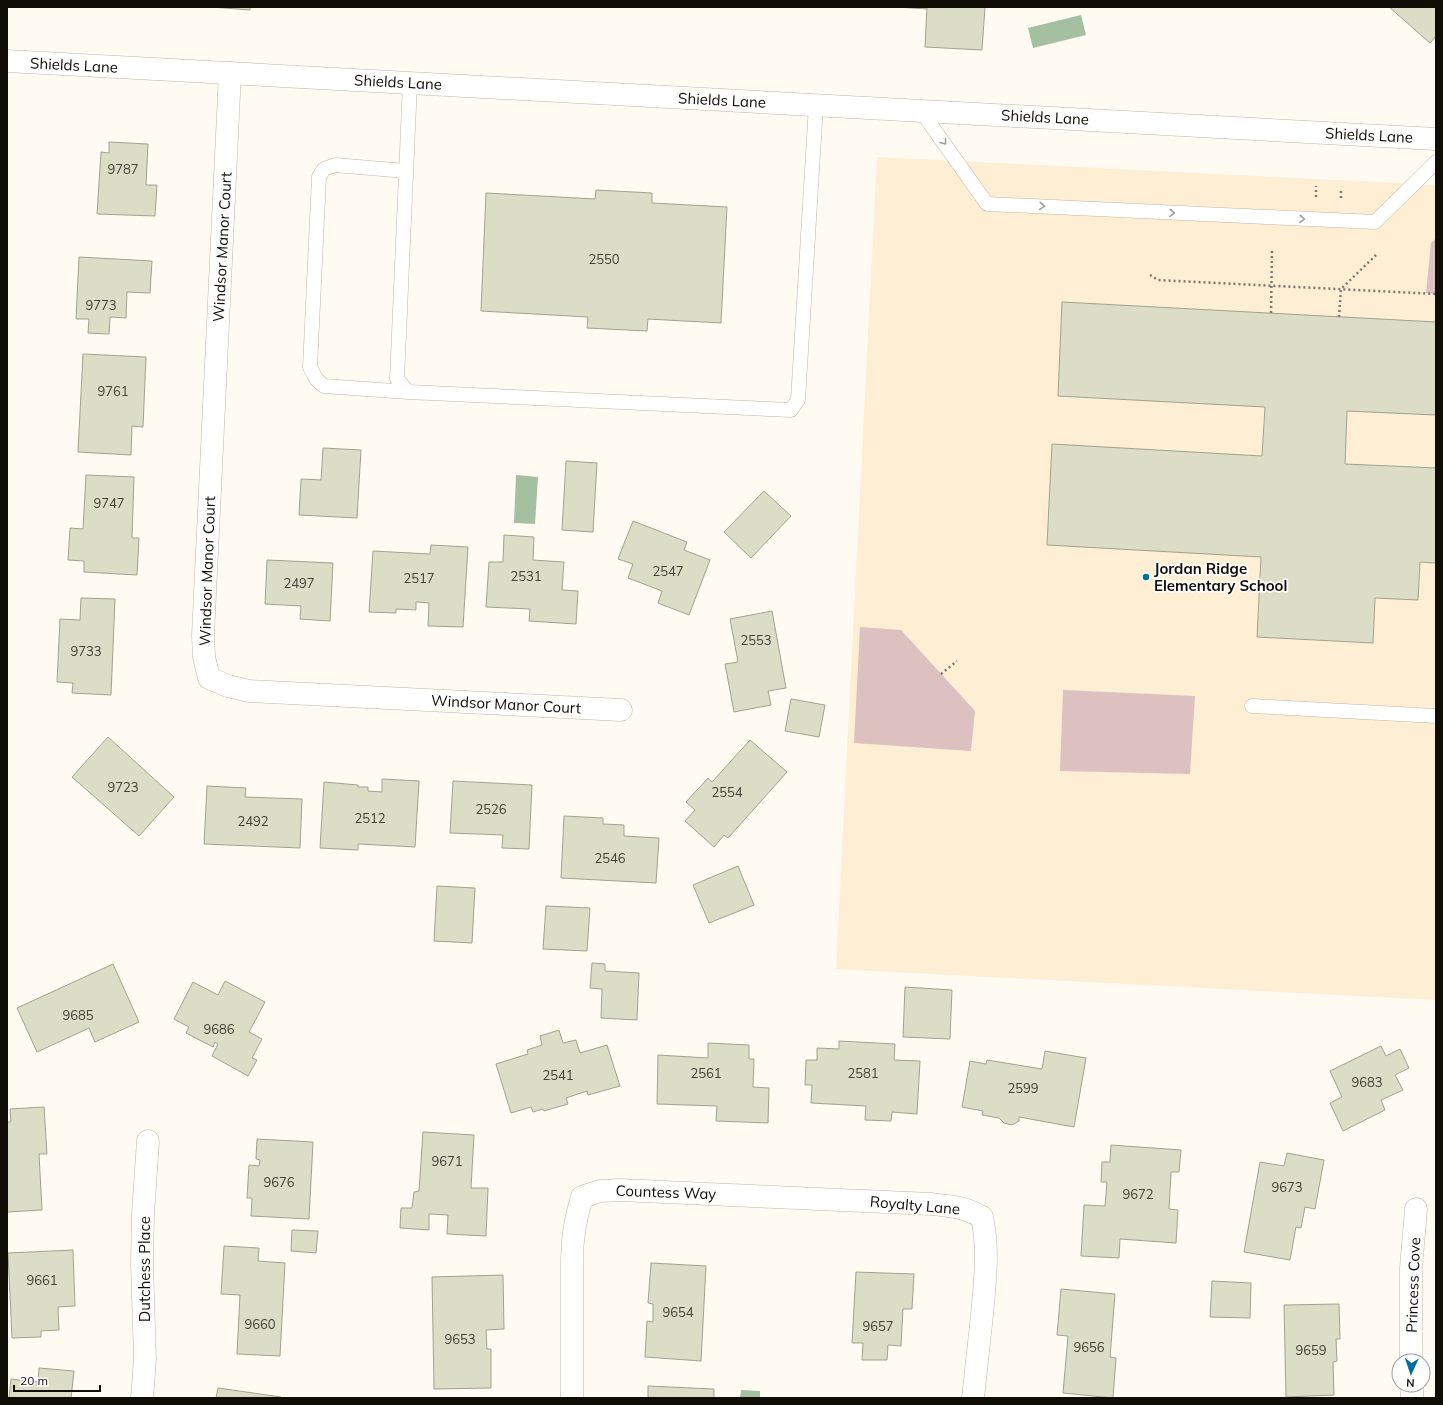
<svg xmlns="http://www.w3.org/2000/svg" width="1443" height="1405" font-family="Mulish,sans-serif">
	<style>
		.built { fill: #feeed3 }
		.green { fill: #ddc0c0 }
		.water { fill: #a5bfa1 }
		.building { fill: #dbddc7; stroke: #a1a38e }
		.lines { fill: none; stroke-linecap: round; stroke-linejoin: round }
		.lane-casing { stroke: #c0b5a2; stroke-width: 15 }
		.street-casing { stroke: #c0b5a2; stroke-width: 23 }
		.secondary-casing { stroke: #c0b5a2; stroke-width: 23 }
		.path { stroke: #7c7871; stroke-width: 2.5; stroke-dasharray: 2 3; stroke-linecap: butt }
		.lane { stroke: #fff; stroke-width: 14 }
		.street { stroke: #fff; stroke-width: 22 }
		.secondary { stroke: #fff; stroke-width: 22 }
		.oneway { stroke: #9f9e9b }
		.poi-dot { fill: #006e9a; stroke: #fff; stroke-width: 1.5 }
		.labels { text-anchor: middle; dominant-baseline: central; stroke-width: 3.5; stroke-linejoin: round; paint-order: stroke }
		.number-label { font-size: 13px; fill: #434136 }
		.street-label { font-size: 15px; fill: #100d06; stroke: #fff }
		.poi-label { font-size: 15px; font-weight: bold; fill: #100d06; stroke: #fff; text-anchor: start }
	</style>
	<rect width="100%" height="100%" fill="#fffaf2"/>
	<path class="built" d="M877,157L1436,185V1000L836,969Z"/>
	<path class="green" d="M1436,238V294L1426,293L1431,243Z
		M860,627L901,630L975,711L971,751L854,743Z
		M1063,690L1195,696L1190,774L1060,771Z"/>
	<path class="water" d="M1081,15L1086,35L1033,48L1028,28Z
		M516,475L538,477L535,524L514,523Z
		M741,1390L760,1391V1398H740Z"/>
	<path class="building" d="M211,7H250V10Z
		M897,7H927V9Z
		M927,7H985L982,50L925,47Z
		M1389,7H1436V36L1430,43Z
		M109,142L148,144L146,185H157L155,216L97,214L101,152L109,153Z
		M596,190L652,193V203L727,207L721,323L648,319L647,331L587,328L588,317L481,311L486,193L595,199Z
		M79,257L152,261L150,293L127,292L126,318L110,317L109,334L88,333L89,319H76Z
		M1062,302L1436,322V415L1347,411L1345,464L1436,468V563L1420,562L1418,600L1375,598L1373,643L1257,637L1261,557L1047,545L1052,444L1262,456L1265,407L1058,396Z
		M83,354L146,357L143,427L132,426L131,455L78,452Z
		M323,448L361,450L357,518L299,515L301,479L321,480Z
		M566,461L597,463L593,532L562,530Z
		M86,475L134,477L132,538H139L137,575L84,572V561L68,560L70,528L83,529Z
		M764,491L791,516L751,558L724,532Z
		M633,521L687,542L684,550L710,560L689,615L658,603L662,591L628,578L633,564L618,559Z
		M504,535L534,537L533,560L564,562L562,590L578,591L576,624L529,621L530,609L486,607L489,562H503Z
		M431,545L468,547L463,627L428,626L429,603L416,602V610L396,609V613L369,612L373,551L430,554Z
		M267,560L333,563L330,621L300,619L301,606L265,604Z
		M81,598L115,599L111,695L72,693L73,683L57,682L60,619L80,620Z
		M772,611L786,688L768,691L771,705L734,712L725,664L738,662L730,619Z
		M791,699L825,705L819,737L785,731Z
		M108,737L174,797L139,836L72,777Z
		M750,740L787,772L728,838L724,835L714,847L685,821L695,810L686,802L708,778L712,782Z
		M382,779L419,781L415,847L358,844V850L320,848L324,782L358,785V787H368V791L382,792Z
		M453,781L532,785L529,849L502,848L503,835L450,833Z
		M207,786L246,788L245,797L302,799L300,848L204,844Z
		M564,816L603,818V824L624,825V836L659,838L656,883L561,878Z
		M738,866L754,905L709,923L693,885Z
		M437,886L475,888L472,943L434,941Z
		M546,906L590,908L587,951L543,949Z
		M592,963L605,964V971L639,973L637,1020L601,1018L602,989L590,988Z
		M113,964L139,1022L95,1042L89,1028L37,1052L17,1008Z
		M225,981L265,1002L249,1032L262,1039L252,1058L257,1060L248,1076L212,1056L218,1044L215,1042L213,1047L186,1033L189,1027L174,1019L193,982L218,995Z
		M905,987L952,990L950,1039L903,1037Z
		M559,1030L563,1043L576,1040L580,1053L607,1045L620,1086L588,1095L587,1091L566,1098L568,1104L544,1111L543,1109L533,1112L531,1107L511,1113L496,1064L528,1054L527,1050L542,1045L540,1036Z
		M839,1041L895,1044L894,1060L920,1061L917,1114L892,1112L891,1121L865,1120L866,1106L811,1103L812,1085H805L806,1060H817V1048L839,1049Z
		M708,1043L749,1045V1059H754L753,1087L769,1088L768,1123L716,1121L717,1106L657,1104L658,1055L708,1058Z
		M1381,1046L1386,1056L1400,1049L1409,1068L1395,1075L1403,1090L1381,1100L1385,1110L1343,1131L1330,1103L1342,1097L1330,1071Z
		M1045,1051L1086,1058L1074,1127L1019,1117V1121L1012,1125L1004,1123L999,1118L982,1115L983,1111L962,1107L970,1061L986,1064L987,1060L1042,1069Z
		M44,1107L47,1154H39L42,1210L7,1212V1122H11L10,1109Z
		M423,1132L474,1135L471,1188H488L486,1236L447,1234L448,1215L429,1214V1230L400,1228L401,1208H412L414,1192L419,1191Z
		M257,1139L313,1142L309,1219L251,1216L252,1198H247L249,1165L259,1166L260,1160L256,1159Z
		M1111,1145L1181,1150L1179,1172H1171L1169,1209L1178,1210L1176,1243L1120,1239L1119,1258L1081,1256L1084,1205L1105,1206L1107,1182H1101L1102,1162H1110Z
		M1287,1153L1324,1160L1315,1209L1305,1207L1301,1228L1296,1227L1290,1260L1244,1252L1260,1162L1284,1166Z
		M292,1230L318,1231L316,1253L291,1251Z
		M224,1246L259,1248L258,1261L285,1263L280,1356L237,1354L240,1295L221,1294Z
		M73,1250L75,1306L58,1307L59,1330L41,1331V1337L12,1338L8,1253Z
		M651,1263L706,1266L701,1361L645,1357L647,1321L653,1322V1304L648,1303Z
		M856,1272L914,1274L912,1309H903L901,1346L888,1345L887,1360H862L863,1343H852Z
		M503,1275L504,1329L486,1330L487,1349H491V1388L434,1389L432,1277Z
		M1212,1281L1251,1283L1250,1318L1210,1317Z
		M1061,1289L1115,1294L1110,1357L1116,1358L1113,1398L1063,1393L1068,1336L1057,1335Z
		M1339,1304L1340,1339H1336L1337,1361L1333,1362L1334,1395L1286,1397L1284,1305Z
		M39,1368L74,1371L71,1398H9L11,1379L38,1382Z
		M648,1386L714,1389V1398H648Z
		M218,1388L281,1397V1398H216Z"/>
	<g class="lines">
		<defs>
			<path id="lane" d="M410,83L397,379L408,392L791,410L798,400L816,105
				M921,111L987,204L1375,222L1436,162
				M406,171L335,165L324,169L319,177L310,367L316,379L324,386L408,392
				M1252,706L1436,716"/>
			<path id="street" d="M230,73L203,635L204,657L209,678L228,686L249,691L621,710
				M1411,1361V1268L1416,1209
				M1412,1385V1398
				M142,1398L145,1359L142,1264L143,1214L148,1141
				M572,1398V1261C572,1238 575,1219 582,1197L600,1191L620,1190L931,1204C950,1206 965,1207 982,1217C989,1249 985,1282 982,1315C979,1343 976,1370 973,1398"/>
			<path id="secondary" d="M7,61L1436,139"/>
		</defs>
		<use href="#lane" class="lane-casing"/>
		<use href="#street" class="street-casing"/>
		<use href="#secondary" class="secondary-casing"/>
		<path class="path" d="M1316,197V186
			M1341,198V188
			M1150,275L1158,280L1436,294
			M1271,313L1272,249
			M1339,317L1341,289L1376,255
			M941,674L957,661"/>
		<use href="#lane" class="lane"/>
		<use href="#street" class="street"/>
		<use href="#secondary" class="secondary"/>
	</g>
	<defs><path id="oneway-chevron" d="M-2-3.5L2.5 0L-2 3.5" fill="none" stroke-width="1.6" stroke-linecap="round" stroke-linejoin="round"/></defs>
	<g class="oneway">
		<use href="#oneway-chevron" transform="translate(944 142) rotate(54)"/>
		<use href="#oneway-chevron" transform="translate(1042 206) rotate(3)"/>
		<use href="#oneway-chevron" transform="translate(1172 213) rotate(3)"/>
		<use href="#oneway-chevron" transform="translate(1302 219) rotate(3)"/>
	</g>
	<circle class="poi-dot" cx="1146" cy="577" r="4"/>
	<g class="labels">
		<g class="number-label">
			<text x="123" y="169">9787</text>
			<text x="604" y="259">2550</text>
			<text x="101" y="305">9773</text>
			<text x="113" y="391">9761</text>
			<text x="109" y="503">9747</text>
			<text x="668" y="571">2547</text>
			<text x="526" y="576">2531</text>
			<text x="419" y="578">2517</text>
			<text x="299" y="583">2497</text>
			<text x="756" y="640">2553</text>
			<text x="86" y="651">9733</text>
			<text x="123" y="787">9723</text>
			<text x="727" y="792">2554</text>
			<text x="491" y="809">2526</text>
			<text x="370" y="818">2512</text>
			<text x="253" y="821">2492</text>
			<text x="610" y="858">2546</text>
			<text x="78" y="1015">9685</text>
			<text x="219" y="1029">9686</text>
			<text x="706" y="1073">2561</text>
			<text x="863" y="1073">2581</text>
			<text x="558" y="1075">2541</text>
			<text x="1367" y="1082">9683</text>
			<text x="1023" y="1088">2599</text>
			<text x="447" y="1161">9671</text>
			<text x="279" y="1182">9676</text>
			<text x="1287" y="1187">9673</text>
			<text x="1138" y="1194">9672</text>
			<text x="42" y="1280">9661</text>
			<text x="678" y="1312">9654</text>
			<text x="260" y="1324">9660</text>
			<text x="878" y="1326">9657</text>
			<text x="460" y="1339">9653</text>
			<text x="1089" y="1347">9656</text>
			<text x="1311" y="1350">9659</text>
		</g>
		<g class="street-label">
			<text transform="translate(74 65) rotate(3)">Shields Lane</text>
			<text transform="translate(398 82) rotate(3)">Shields Lane</text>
			<text transform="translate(722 100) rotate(3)">Shields Lane</text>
			<text transform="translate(1045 117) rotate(3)">Shields Lane</text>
			<text transform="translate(1369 135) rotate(3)">Shields Lane</text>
			<text transform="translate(222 247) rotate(-87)">Windsor Manor Court</text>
			<text transform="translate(207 571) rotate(-88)">Windsor Manor Court</text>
			<text transform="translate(506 704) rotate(3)">Windsor Manor Court</text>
			<text transform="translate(666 1192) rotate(2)">Countess Way</text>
			<text transform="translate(915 1205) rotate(5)">Royalty Lane</text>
			<text transform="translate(144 1269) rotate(-90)">Dutchess Place</text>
			<text transform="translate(1413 1285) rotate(-88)">Princess Cove</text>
		</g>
		<g class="poi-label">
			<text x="1154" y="568">Jordan Ridge<tspan x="1154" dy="17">Elementary School</tspan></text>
		</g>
	</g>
	<rect width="1443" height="1405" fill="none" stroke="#100d06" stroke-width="16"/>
	<g transform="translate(1411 1373) rotate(183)"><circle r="19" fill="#ffffff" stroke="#9f9e9b"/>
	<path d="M0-3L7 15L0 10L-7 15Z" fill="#006e9a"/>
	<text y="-6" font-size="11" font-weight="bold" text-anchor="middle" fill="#100d06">N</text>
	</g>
	<path d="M14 1385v6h86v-6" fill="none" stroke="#100d06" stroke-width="2"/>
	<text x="20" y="1385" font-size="12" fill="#100d06" stroke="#ffffff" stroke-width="3" paint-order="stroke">20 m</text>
</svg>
